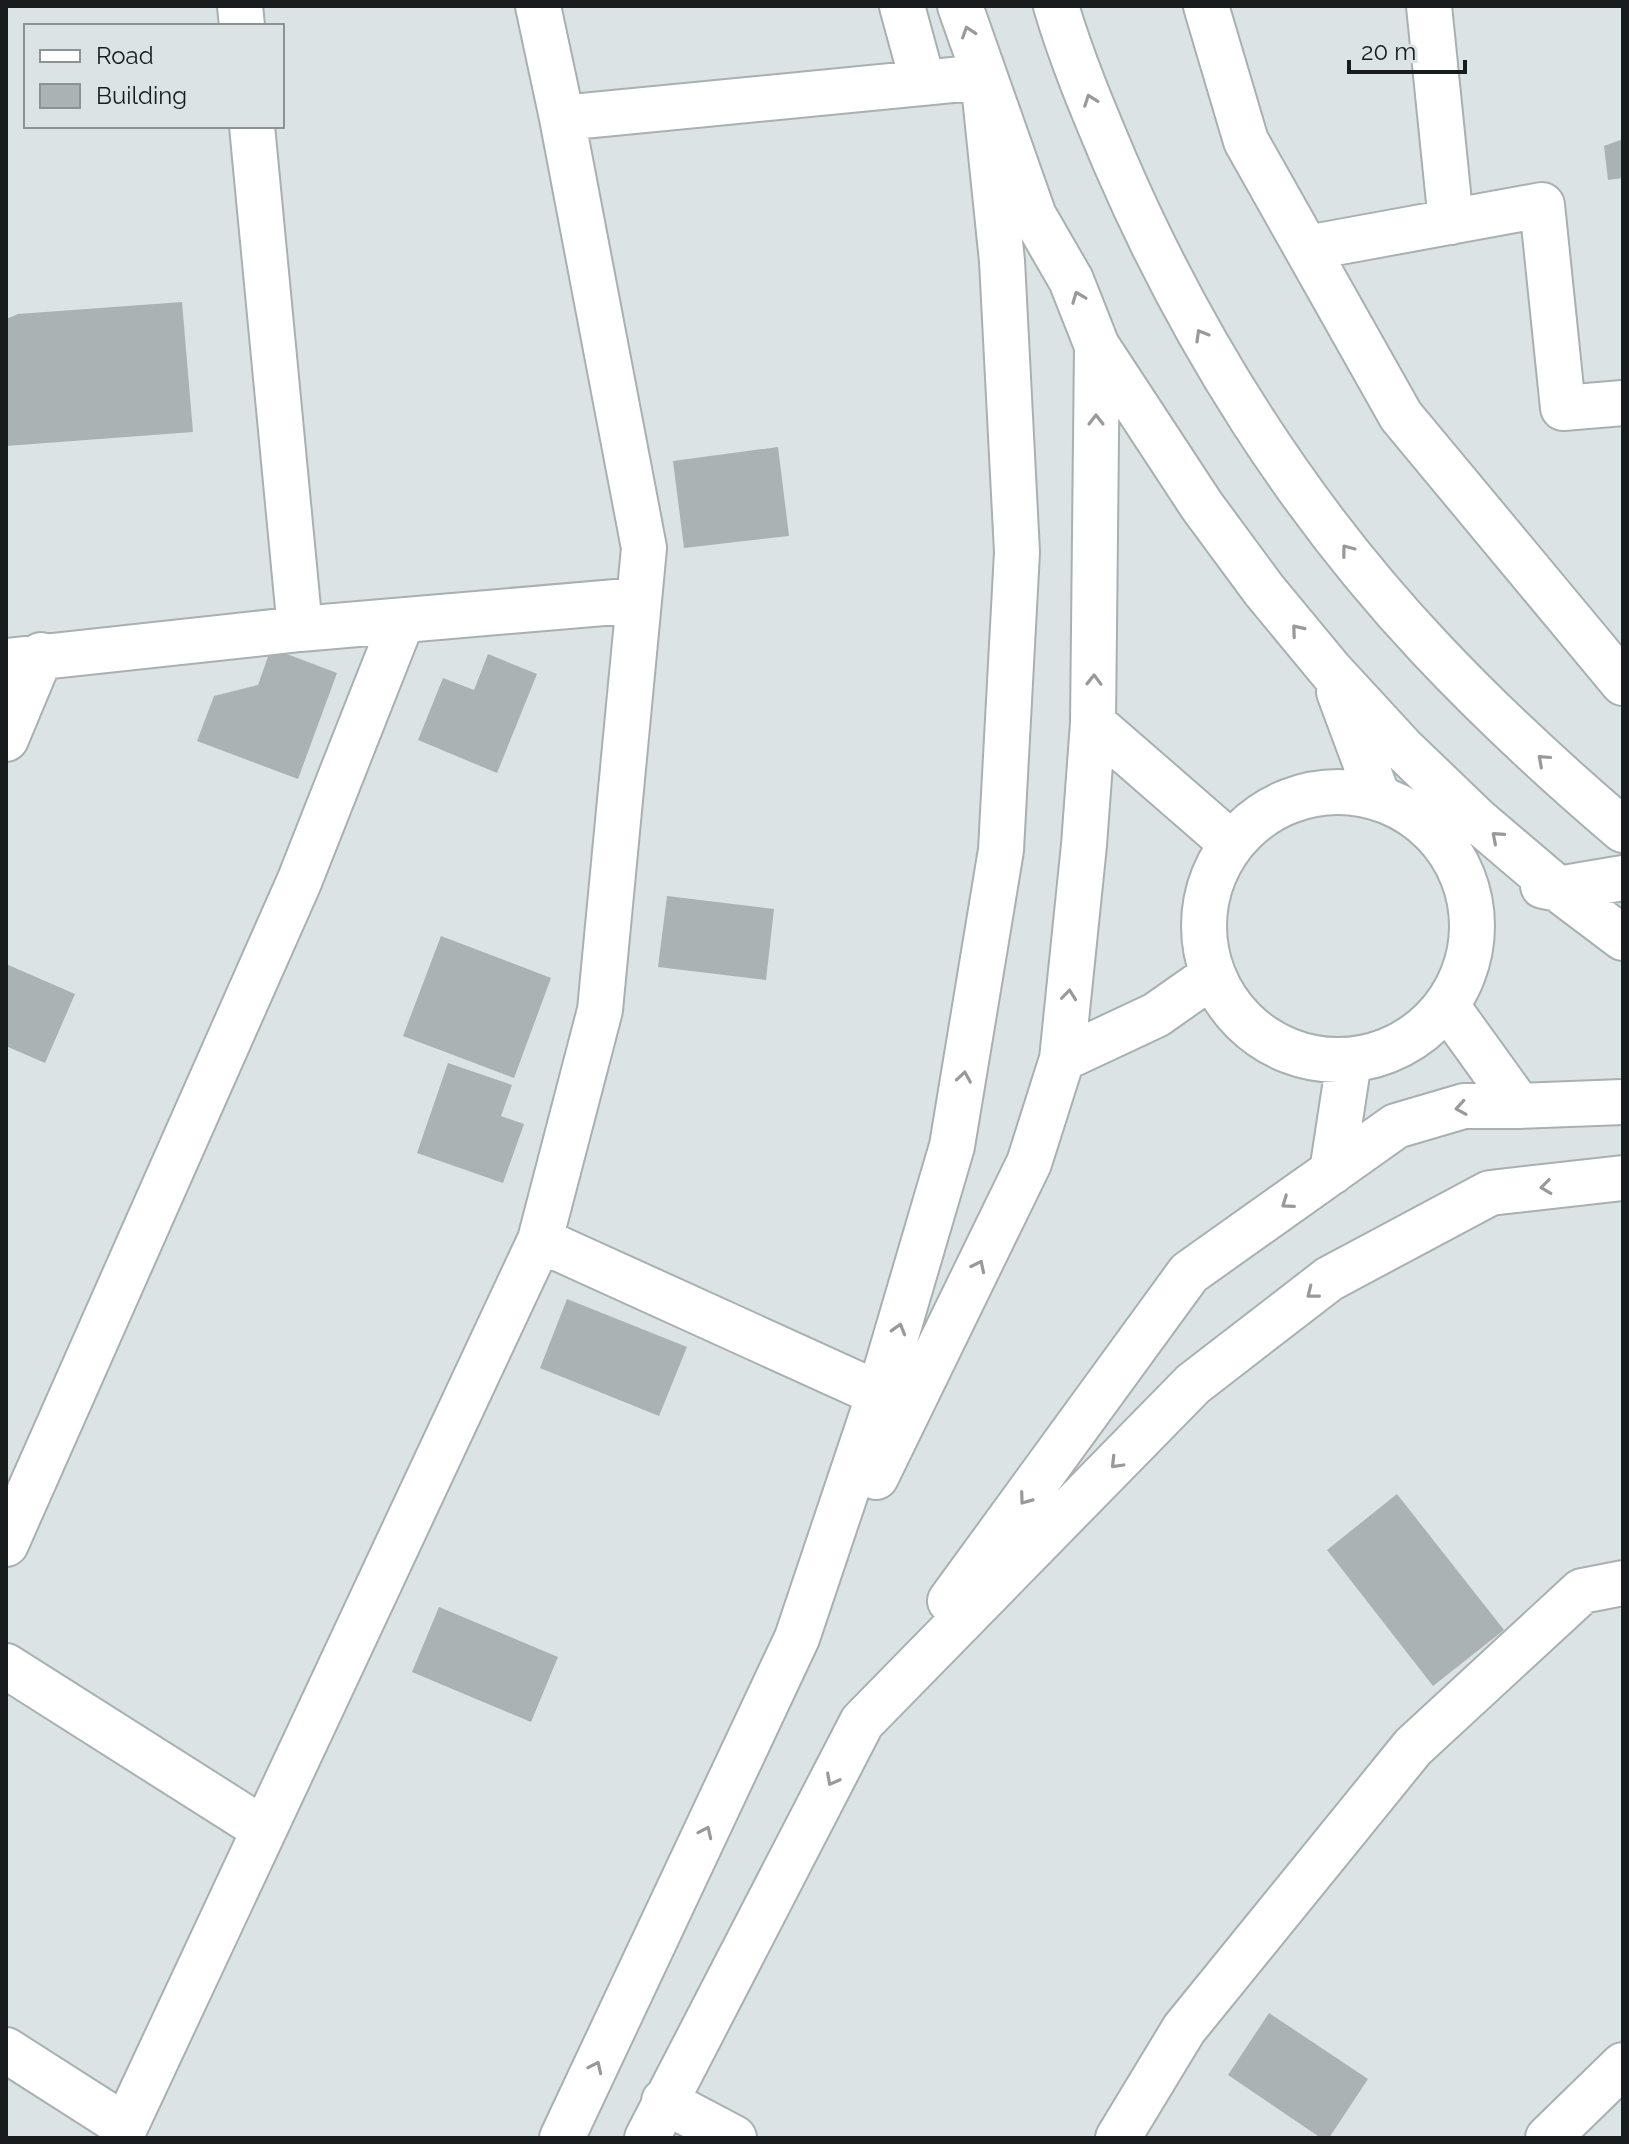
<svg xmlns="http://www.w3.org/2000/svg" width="1629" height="2144" font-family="Raleway,sans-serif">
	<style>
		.building { fill: #aab2b3 }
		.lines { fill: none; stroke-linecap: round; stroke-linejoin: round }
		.minor-casing { stroke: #a8b0b0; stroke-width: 48 }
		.minor { stroke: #fff; stroke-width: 44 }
		.oneway { stroke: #989999 }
	</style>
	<rect width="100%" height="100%" fill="#dbe3e4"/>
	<path class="building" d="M1623,139V178L1608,180L1604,146Z
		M182,302L193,432L6,446V319L18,314Z
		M778,447L789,536L684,548L673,461Z
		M271,648L337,673L298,779L197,741L214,696L258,685Z
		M488,654L537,674L497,773L418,740L443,678L474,690Z
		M667,896L774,909L766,980L658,967Z
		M441,936L551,978L514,1078L403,1036Z
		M6,964L75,994L45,1063L6,1046Z
		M448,1063L512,1085L501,1116L524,1124L503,1183L417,1153Z
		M567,1299L687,1347L659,1416L540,1368Z
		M1397,1494L1504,1630L1433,1686L1327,1550Z
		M439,1607L558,1657L531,1722L412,1672Z
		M1269,2013L1368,2079L1329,2138H1321L1228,2075Z"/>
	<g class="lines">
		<defs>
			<path id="minor" d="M240,6L242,26
				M538,6L562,118L644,548L600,1010L540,1240L879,1394
				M902,6L923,83
				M960,6L1034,216L1071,280L1097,346L1202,506L1264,590L1331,671L1402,748L1478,821L1558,889L1623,938
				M1056,6C1072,60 1094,112 1116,164C1192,340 1298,508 1430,648C1491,713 1555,772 1623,830
				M1206,6L1246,141L1401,416L1623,683
				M1429,6L1451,222
				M252,126L300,629
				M1307,248L1542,205L1563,408L1623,403
				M6,661L300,629L639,600
				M1339,692L1378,797
				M1093,723L1232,844
				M6,739L41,655
				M1204 926a134 134 0 1 1 268 0a134 134 0 1 1-268 0Z
				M1543,886L1558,889L1623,878
				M1447,1006L1519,1106
				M1062,1059L1156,1015L1213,975
				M1332,1172L1349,1061
				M876,1477L1029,1163L1062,1059L1084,845L1093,723L1097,346
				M6,1544L299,882L402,621
				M950,1601L1189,1273L1396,1126L1464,1106H1519L1623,1102
				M6,1666L263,1829
				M6,2050L125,2126
				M664,2101L734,2138
				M120,2138L540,1240
				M562,2138L797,1638L879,1394L952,1146L1001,850L1017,552L1002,261L983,77L562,118
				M647,2138L862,1722L1193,1384L1329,1279L1490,1193L1623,1178
				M1118,2138L1184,2029L1413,1747L1582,1591L1623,1583
				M1548,2138L1623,2065"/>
		</defs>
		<use href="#minor" class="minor-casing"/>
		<use href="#minor" class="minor"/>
	</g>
	<defs><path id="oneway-chevron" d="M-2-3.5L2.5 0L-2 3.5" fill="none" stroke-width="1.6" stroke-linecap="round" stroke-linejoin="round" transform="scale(2)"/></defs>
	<g class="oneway">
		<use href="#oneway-chevron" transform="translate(968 32) rotate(-108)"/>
		<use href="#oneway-chevron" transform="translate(1090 100) rotate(-110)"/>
		<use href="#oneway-chevron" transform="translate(1078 297) rotate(-111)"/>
		<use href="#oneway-chevron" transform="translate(1201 335) rotate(-120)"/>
		<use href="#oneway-chevron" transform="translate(1096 420) rotate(-90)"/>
		<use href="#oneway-chevron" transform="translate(1347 550) rotate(-127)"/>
		<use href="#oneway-chevron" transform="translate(1297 630) rotate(-130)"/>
		<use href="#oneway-chevron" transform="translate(1094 680) rotate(-89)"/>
		<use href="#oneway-chevron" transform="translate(1543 760) rotate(-138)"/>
		<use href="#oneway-chevron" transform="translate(1497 837) rotate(-139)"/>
		<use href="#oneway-chevron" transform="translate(1069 995) rotate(-84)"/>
		<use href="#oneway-chevron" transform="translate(964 1077) rotate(-81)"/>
		<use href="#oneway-chevron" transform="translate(1461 1108) rotate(171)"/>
		<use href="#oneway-chevron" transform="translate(1546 1187) rotate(173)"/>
		<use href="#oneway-chevron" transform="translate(1287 1203) rotate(145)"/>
		<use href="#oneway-chevron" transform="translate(979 1266) rotate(-64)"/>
		<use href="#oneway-chevron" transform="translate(1312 1293) rotate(142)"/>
		<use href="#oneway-chevron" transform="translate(899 1329) rotate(-74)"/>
		<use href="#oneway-chevron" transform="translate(1116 1463) rotate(134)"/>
		<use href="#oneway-chevron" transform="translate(1025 1499) rotate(126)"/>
		<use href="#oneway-chevron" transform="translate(832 1780) rotate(118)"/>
		<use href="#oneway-chevron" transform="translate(706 1832) rotate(-65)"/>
		<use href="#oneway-chevron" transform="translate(596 2067) rotate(-65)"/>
	</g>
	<rect width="1629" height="2144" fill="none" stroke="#191c1c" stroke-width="16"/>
	<rect x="24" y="24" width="260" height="104" fill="#dbe3e4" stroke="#8d9394" stroke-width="2"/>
	<rect x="40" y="50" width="40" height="12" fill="#ffffff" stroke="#8d9394" stroke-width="2"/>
	<text x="96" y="64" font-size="24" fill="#191c1c">Road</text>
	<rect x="40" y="84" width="40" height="24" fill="#aab2b3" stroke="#8d9394" stroke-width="2"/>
	<text x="96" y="104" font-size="24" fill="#191c1c">Building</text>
	<path d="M1349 60v12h116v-12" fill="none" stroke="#191c1c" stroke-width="4"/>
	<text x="1361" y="60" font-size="24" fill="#191c1c" stroke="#dbe3e4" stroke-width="6" paint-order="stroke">20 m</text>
</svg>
